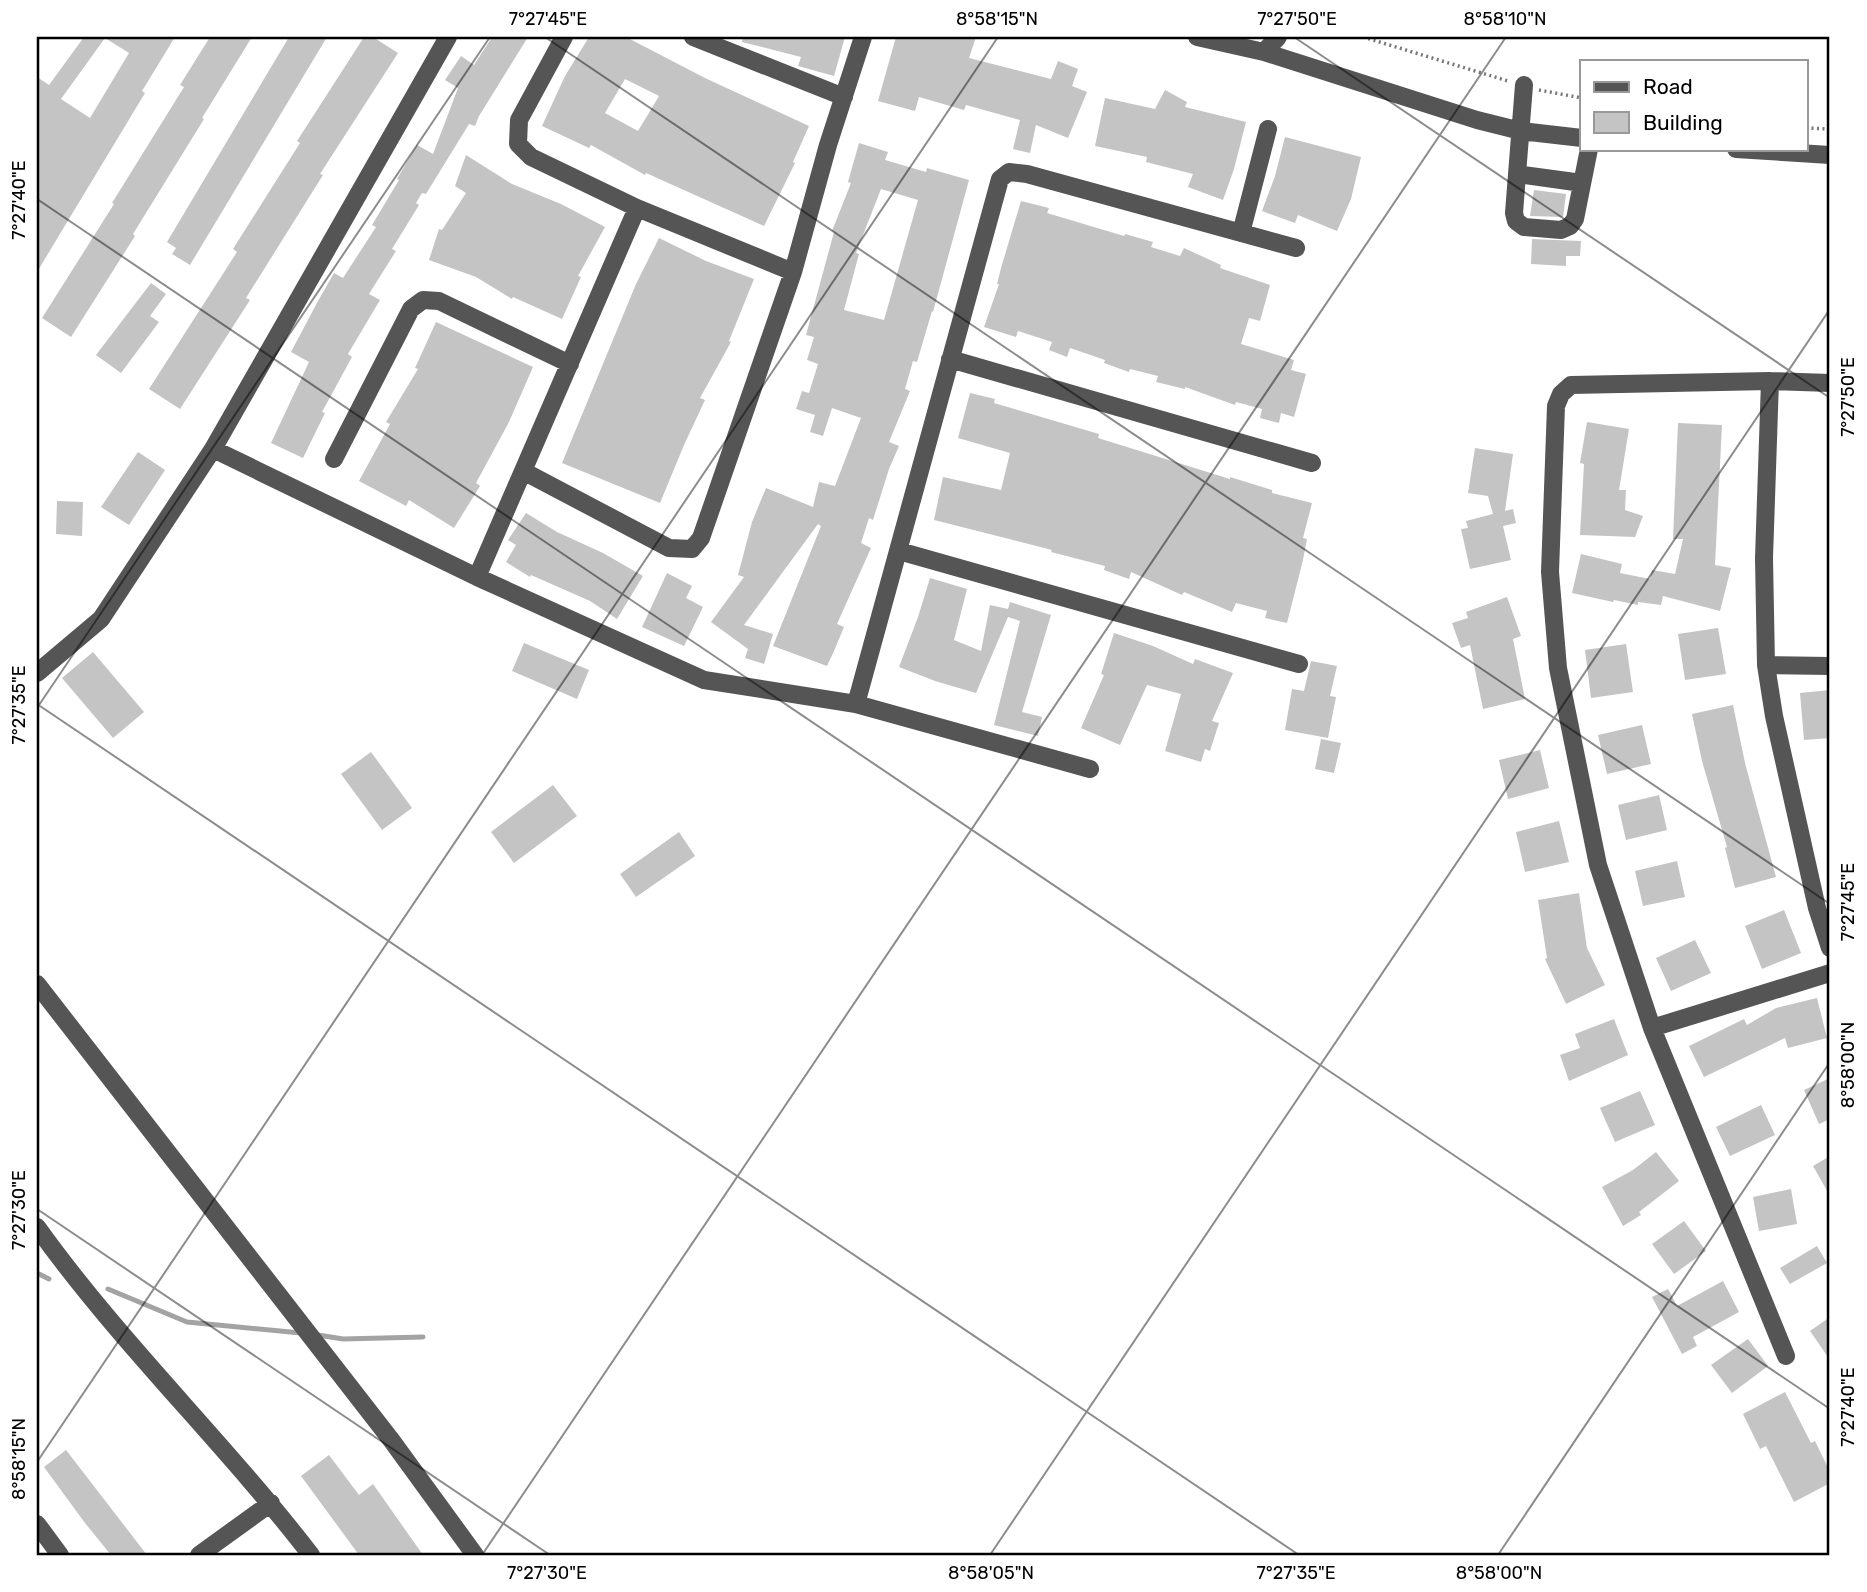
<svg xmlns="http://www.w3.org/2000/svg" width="1867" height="1592" font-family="Rubik,sans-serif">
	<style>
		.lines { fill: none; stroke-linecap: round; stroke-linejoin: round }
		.stream { stroke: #a3a3a3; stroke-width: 5 }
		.building { fill: #c4c4c4; fill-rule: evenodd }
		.path { stroke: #777; stroke-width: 3.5; stroke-dasharray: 2 3.5; stroke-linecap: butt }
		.minor { stroke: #555; stroke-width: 18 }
		.ticks { fill: none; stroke: #000; stroke-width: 2; stroke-opacity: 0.45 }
		.neatline { fill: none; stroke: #000; stroke-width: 2.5 }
		.ticks-label { font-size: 18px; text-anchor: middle; fill: #000 }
	</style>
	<rect width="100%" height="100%" fill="#fff"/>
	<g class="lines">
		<path class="stream" d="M37,1273L49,1279
			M108,1289L187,1322L301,1333
			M318,1335L343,1339L423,1337"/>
	</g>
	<path class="building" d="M84,37H175L142,91L145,93L37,272V77L49,85ZM105,38L129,53L90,118L61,99Z
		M210,37H252L202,118L204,119L133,234L135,236L71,337L42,318L114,204L112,203L184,87L180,85Z
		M289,37H327L190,265L172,254L176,248L167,242Z
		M364,37H373L398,53L320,174L323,175L246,298L250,300L180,409L149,389L237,252L233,249L300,143L297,141Z
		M492,37H528L479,116L475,126L469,124L426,194L422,193L416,203L419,205L392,249L396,251L369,294L380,300L348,354L352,357L322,412L325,413L303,458L271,443L309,362L291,352L318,301L334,273L343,278L376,227L372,225L399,180L397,179L417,145L433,154L458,88L445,80L461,56L474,65Z
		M589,37H626L705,78L809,126L793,162L795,163L764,226L646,173L645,175L591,145L589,148L542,126L565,76ZM625,79L659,96L638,131L605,113Z
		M743,37H845L834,76L798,66L801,57L742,42Z
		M896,37H976L969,58L1051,79L1058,61L1078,69L1072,86L1087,92L1068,138L1036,125L1030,153L1013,149L1020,120L966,105L964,110L919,97L915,111L878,101Z
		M1165,90L1187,102L1185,107L1246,122L1234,169L1223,200L1188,187L1193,174L1146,162L1147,157L1095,146L1105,98L1155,109Z
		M1285,137L1361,157L1351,199L1337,231L1298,215L1295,223L1262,211L1275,176Z
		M859,143L888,152L885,160L926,172L927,168L969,180L933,312L932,311L917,362L913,361L905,389L910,391L889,442L899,446L889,469L873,520L869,518L861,543L871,548L837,624L844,627L834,651L827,666L773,646L821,526L818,524L744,625L773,634L764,664L745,658L748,649L711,622L744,577L738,575L752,522L766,488L813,507L819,482L835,486L861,418L832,408L823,436L810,432L815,415L796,409L802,391L809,393L818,364L807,360L814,337L806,335L834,232L832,231L851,183L848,182ZM881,189L918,200L884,320L844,310L859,254L856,253Z
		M466,155L512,184L561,204L605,227L578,276L581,277L562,319L513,297L512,299L476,277L429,260L439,229L442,230L466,193L455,186Z
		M1534,190L1566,194L1563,217L1530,216Z
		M1021,201L1049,208L1047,213L1124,236L1125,234L1153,242L1151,247L1180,256L1184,248L1221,265L1220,268L1270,285L1260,321L1249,318L1241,344L1294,360L1291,370L1306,374L1294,417L1281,413L1279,423L1260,418L1262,409L1236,402L1235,405L1185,387V389L1156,382L1158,376L1130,369L1129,372L1104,363L1105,360L1070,348L1067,357L1049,350L1052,342L1018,331L1016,337L984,327L999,284H997L1001,268Z
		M659,238L706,261L754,279L729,341L731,342L700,398L705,400L684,445L660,503L562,463L636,284Z
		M1532,239L1581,241L1580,256H1566V266L1531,264Z
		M151,283L166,294L150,316L159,322L121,373L96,355Z
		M436,322L533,367L509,422L476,483L480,486L454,528L409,500L406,506L359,481L390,424L386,422L418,369L415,368Z
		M970,393L995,399L994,403L1099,434L1098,438L1230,479V477L1272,490V493L1312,503L1303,538L1307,539L1303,560L1287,623L1265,618L1267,611L1236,603L1232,612L1184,592L1182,595L1131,572L1129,579L1104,570L1105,566L1051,552L1052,550L934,520L943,477L1001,490L1010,453L958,438Z
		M1587,422L1629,429L1619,490H1626L1625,510L1643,516L1635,537L1580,535L1584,464L1580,463Z
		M1678,423L1722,425L1715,565L1731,568L1720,611L1663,596L1661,605L1638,602V605L1614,600L1613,602L1572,593L1581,554L1622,564L1620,573L1650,579L1652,570L1675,574L1683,539H1673Z
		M1475,448L1513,454L1505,511L1513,509L1516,523L1503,526L1511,560L1470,569L1461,529L1468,528L1466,521L1493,514L1488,496L1468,493Z
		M138,452L165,470L129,525L101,507Z
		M57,501L83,502L82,536L56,534Z
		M526,513L557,532L603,553L643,576L617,619L590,601L531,575L530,577L506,562L516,545L508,540Z
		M667,573L692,586L686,598L703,607L684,646L642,627Z
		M930,578L967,589L954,640L981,651L990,605L1008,609L1010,602L1051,615L1022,712L1042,717L1038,736L994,725L1020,621L1008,617L976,693L935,681L899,667L918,617Z
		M1507,597L1521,636L1513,639L1525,699L1483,709L1470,645L1461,648L1452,623L1468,618L1466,612Z
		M1718,628L1726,674L1685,680L1678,634Z
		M1114,633L1153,646L1193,664L1195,659L1233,673L1212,721L1219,723L1210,751L1205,749L1201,762L1165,751L1181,694L1147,685L1120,745L1081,728L1104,675L1101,674Z
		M524,643L589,670L577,699L512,671Z
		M1626,644L1633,692L1591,698L1585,650Z
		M93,652L144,712L113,738L62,678Z
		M1311,661L1337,666L1330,696L1336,697L1328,738L1285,730L1292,689L1304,691Z
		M1830,690V738L1804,740L1800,693Z
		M1733,705L1745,763L1776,877L1735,888L1725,848L1727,847L1702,761L1692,714Z
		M1642,725L1651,764L1607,774L1598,735Z
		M1321,739L1341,743L1334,773L1315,769Z
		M1540,750L1549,788L1508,799L1499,760Z
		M371,752L412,808L382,830L341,774Z
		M553,785L577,816L514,863L491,832Z
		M1659,795L1667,830L1626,840L1618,805Z
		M1559,821L1569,862L1525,872L1516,832Z
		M679,832L695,856L636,897L620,874Z
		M1677,861L1685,897L1643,906L1635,871Z
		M1579,893L1587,948L1605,985L1566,1004L1545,959L1547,958L1538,900Z
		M1784,910L1801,953L1762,969L1745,926Z
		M1695,940L1711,973L1671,991L1656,958Z
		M1817,998L1827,1038L1788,1048L1785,1038L1704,1077L1689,1046L1744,1019L1747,1025L1776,1008Z
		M1614,1019L1628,1055L1569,1081L1560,1055L1580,1048L1575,1034Z
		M1830,1078V1119L1819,1124L1804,1090Z
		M1640,1091L1655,1125L1615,1142L1600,1108Z
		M1761,1105L1775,1135L1730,1156L1716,1127Z
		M1656,1152L1679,1181L1639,1212L1641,1215L1623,1226L1602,1187L1633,1170Z
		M1830,1156V1196L1813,1166Z
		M1791,1189L1797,1224L1759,1231L1753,1197Z
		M1684,1221L1706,1251L1674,1274L1652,1244Z
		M1817,1246L1827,1263L1790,1284L1780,1268Z
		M1723,1281L1739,1312L1693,1337L1697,1346L1682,1354L1652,1297L1668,1289L1677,1306Z
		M1830,1317V1360L1810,1331Z
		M1748,1339L1768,1366L1732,1393L1711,1365Z
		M1785,1392L1811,1443L1815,1441L1830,1472V1483L1794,1502L1766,1446L1760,1449L1743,1414Z
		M66,1450L110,1507L147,1555H111L85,1523L44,1467Z
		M329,1455L359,1495L373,1484L423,1555H359L301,1476Z"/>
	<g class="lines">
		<path class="path" d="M1363,37L1508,81
			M1539,90L1582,98
			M1806,128L1830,129"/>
		<path class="minor" d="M564,37L519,120L518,144L531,157L637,208L793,272
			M693,37L844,97
			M1197,37L1264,52L1477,120L1521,131L1582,138
			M1264,52L1278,37
			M1524,85L1514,213L1516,221L1524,227L1561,230L1570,226L1575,219L1589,149
			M1736,149L1830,155
			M1517,174L1582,183
			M1241,233L1268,129
			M950,359L1312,463
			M1770,381L1764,558L1766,665L1774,716L1817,908L1830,948
			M213,449L477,577L704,680L856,704L1090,769
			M334,459L411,309L423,300L439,301L570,364
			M523,471L669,548L692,549L701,538L793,272L828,145L863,37
			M899,551L1299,664
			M477,577L637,208
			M1766,665L1830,666
			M37,673L101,619L213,449L448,37
			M856,704L1000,179L1009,172L1027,174L1296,248
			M37,984L392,1441L475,1555
			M1652,1028L1830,973
			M37,1227C120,1343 224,1442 311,1555
			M1786,1356L1652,1028L1598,865L1558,668L1550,572L1556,406L1561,394L1571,385L1770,381L1830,383
			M37,1524L60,1555
			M199,1555L271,1503"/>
	</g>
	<path class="ticks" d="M545,37L1830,904M1294,37L1830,398M37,199L1830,1409M37,704L1299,1555M37,708L490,37M37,1209L550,1555M37,1462L998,37M482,1555L1506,37M990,1555L1830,309M1498,1555L1830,1062"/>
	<rect width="1867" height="1592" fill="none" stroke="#ffffff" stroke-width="77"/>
	<rect x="1580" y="60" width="228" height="91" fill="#ffffff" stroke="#999999" stroke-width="2"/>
	<rect x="1594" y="82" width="35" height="10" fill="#555555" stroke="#999999" stroke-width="2"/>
	<text x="1643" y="94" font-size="21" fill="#000000">Road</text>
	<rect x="1594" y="112" width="35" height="21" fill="#c4c4c4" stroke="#999999" stroke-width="2"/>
	<text x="1643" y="130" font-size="21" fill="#000000">Building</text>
	<rect x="38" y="38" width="1790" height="1516" class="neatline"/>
	<g class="ticks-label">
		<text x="548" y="25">7°27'45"E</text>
		<text x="997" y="25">8°58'15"N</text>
		<text x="1297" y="25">7°27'50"E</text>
		<text x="1505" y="25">8°58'10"N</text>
		<text transform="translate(19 200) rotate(-90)" y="6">7°27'40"E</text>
		<text transform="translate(1848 397) rotate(-90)" y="6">7°27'50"E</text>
		<text transform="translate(19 705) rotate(-90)" y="6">7°27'35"E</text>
		<text transform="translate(1848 902) rotate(-90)" y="6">7°27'45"E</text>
		<text transform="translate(1848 1065) rotate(-90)" y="6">8°58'00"N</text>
		<text transform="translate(19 1210) rotate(-90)" y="6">7°27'30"E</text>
		<text transform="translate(1848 1407) rotate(-90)" y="6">7°27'40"E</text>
		<text transform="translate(19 1459) rotate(-90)" y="6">8°58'15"N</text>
		<text x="547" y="1579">7°27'30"E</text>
		<text x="991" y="1579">8°58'05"N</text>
		<text x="1296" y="1579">7°27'35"E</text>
		<text x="1499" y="1579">8°58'00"N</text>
	</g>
</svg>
